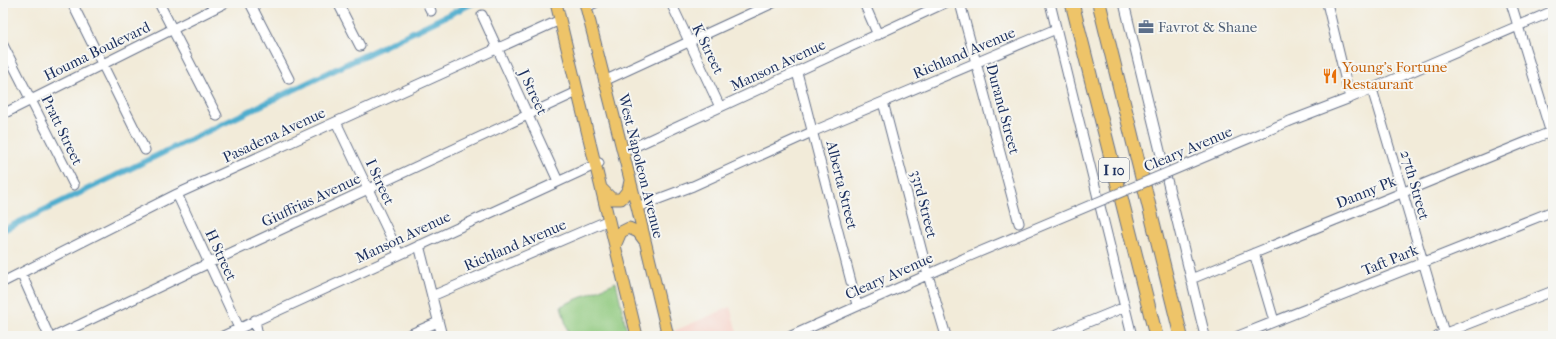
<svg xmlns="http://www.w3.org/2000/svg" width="1556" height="339" font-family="'IM FELL French Canon',serif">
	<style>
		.built { fill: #f7d1c8 }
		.green { fill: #8dc87c; stroke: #547c6d }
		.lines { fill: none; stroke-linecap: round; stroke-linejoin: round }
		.canal { stroke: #50adce; stroke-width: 6 }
		.minor-casing { stroke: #667189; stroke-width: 11 }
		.major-casing { stroke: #667189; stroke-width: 13 }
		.highway-casing { stroke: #667189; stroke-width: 15 }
		.minor { stroke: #fff; stroke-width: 9 }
		.major { stroke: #eec469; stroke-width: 11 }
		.highway { stroke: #eec469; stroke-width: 13 }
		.minor-bridge-casing { stroke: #667189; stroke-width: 11; stroke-linecap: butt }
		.minor-bridge { stroke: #fff; stroke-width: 9 }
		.labels { text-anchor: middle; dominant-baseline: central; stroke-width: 4; stroke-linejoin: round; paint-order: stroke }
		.shield { fill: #f6f6f2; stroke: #5d6b8a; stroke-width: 1 }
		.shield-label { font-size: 14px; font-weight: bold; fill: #1b2f5e }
		.service-label { font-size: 15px; fill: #4e5e75; stroke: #f6f6f2; text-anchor: start }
		.street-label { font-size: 15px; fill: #1b2f5e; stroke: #f6f6f2 }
		.food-label { font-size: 15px; fill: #c56008; stroke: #f6f6f2; text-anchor: start }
	</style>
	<rect width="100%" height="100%" fill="#f6f6f2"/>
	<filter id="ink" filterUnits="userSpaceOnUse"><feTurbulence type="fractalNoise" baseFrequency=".025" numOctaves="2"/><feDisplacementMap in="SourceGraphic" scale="8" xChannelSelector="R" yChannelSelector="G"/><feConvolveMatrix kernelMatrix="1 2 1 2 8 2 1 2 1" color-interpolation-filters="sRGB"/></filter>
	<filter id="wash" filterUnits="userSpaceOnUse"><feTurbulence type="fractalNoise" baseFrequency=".012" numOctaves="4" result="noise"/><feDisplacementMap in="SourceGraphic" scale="16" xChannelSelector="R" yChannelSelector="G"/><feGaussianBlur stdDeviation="0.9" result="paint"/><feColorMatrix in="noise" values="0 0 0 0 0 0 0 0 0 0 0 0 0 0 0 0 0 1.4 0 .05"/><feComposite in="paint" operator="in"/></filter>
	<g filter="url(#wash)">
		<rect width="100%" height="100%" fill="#f2ebd9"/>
		<path class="built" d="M730,307L738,336H676L674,331Z"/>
		<path class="green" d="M616,282L628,336H569L561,306Z"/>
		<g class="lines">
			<path class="canal" d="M3,230L473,3"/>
		</g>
	</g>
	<g filter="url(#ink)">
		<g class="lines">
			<defs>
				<path id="minor" d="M72,3L145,150
					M159,3L217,116
					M250,3L289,79
					M338,3L360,46
					M427,3L431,11
					M671,3L720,107
					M864,3L878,35
					M960,3L1019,223
					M1050,3L1132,336
					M1124,3L1205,336
					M1327,3L1350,98
					M1511,3L1553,140
					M586,7L595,3
					M482,15L558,181
					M3,45L74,185
					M797,72L857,305
					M604,81L773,3
					M1372,89L1445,336
					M883,102L928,275L946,336
					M3,114L225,3
					M1290,121L1350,98L1553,11
					M336,122L399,254
					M623,152L945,3
					M177,194L239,328
					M637,207L693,186L814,131L1056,29
					M419,245L442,336
					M1254,253L1274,321
					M21,273L49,336
					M1191,279L1553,131
					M3,282L177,194L560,20
					M432,296L609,220
					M255,320L258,336
					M56,336L209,263L577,92
					M223,336L599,163
					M406,336L438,322
					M791,336L965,258
					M1054,336L1125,307
					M1238,336L1553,211
					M1438,336L1553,291"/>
				<path id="major" d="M556,3L637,336
					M585,3L637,207L668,336
					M602,189L612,199H621L628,190L630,181
					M615,246L621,232L629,228L638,232L644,240"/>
				<path id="highway" d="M1072,3L1156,336
					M1099,3L1181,336"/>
			</defs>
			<use href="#minor" class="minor-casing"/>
			<use href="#major" class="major-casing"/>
			<use href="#highway" class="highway-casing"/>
			<use href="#minor" class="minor"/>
			<use href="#major" class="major"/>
			<use href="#highway" class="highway"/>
			<defs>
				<path id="minor-bridge" d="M965,258L1290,121"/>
			</defs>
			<use href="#minor-bridge" class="minor-bridge-casing"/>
			<use href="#minor-bridge" class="minor-bridge"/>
		</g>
	</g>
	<defs>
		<symbol id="office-bare" viewBox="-9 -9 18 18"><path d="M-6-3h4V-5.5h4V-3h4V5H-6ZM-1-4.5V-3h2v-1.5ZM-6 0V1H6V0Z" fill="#5c6f8a" stroke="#f6f6f2" stroke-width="2.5" paint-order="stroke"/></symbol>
		<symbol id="restaurant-bare" viewBox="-9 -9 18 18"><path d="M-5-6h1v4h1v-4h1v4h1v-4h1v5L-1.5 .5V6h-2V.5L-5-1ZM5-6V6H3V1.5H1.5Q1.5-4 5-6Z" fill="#e8710a" stroke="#f6f6f2" stroke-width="2.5" paint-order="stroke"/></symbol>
	</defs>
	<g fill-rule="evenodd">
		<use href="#office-bare" x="1135" y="16" width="22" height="22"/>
		<use href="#restaurant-bare" x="1319" y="65" width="22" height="22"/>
	</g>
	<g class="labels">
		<rect class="shield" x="1099" y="158" width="30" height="24" rx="3"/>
		<g class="shield-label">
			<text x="1114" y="170">I 10</text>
		</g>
		<g class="service-label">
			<text x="1158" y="27">Favrot &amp; Shane</text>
		</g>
		<g class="street-label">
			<text transform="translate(708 49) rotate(64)">K Street</text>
			<text transform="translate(97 51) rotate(-26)">Houma Boulevard</text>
			<text transform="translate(964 53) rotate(-23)">Richland Avenue</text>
			<text transform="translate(778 65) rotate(-25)">Manson Avenue</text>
			<text transform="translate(533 92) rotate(65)">J Street</text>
			<text transform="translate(1003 109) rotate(75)">Durand Street</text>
			<text transform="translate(62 130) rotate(64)">Pratt Street</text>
			<text transform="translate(274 135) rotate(-25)">Pasadena Avenue</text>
			<text transform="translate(1188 149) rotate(-23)">Cleary Avenue</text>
			<text transform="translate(641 166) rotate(76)">West Napoleon Avenue</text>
			<text transform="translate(380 182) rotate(65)">I Street</text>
			<text transform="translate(842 185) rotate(76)">Alberta Street</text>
			<text transform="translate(1415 185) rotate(74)">27th Street</text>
			<text transform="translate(1366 192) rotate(-22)">Danny Pk</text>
			<text transform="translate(311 200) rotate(-25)">Giuffrias Avenue</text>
			<text transform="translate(924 204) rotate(76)">33rd Street</text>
			<text transform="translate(403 237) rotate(-25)">Manson Avenue</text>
			<text transform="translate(515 245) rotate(-23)">Richland Avenue</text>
			<text transform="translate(221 255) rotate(65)">H Street</text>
			<text transform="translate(1390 260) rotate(-22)">Taft Park</text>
			<text transform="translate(889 276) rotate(-24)">Cleary Avenue</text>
		</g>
		<g class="food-label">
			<text x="1342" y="67">Young’s Fortune<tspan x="1342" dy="17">Restaurant</tspan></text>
		</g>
	</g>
	<rect width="1556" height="339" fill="none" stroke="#f6f6f2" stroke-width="16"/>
</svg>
